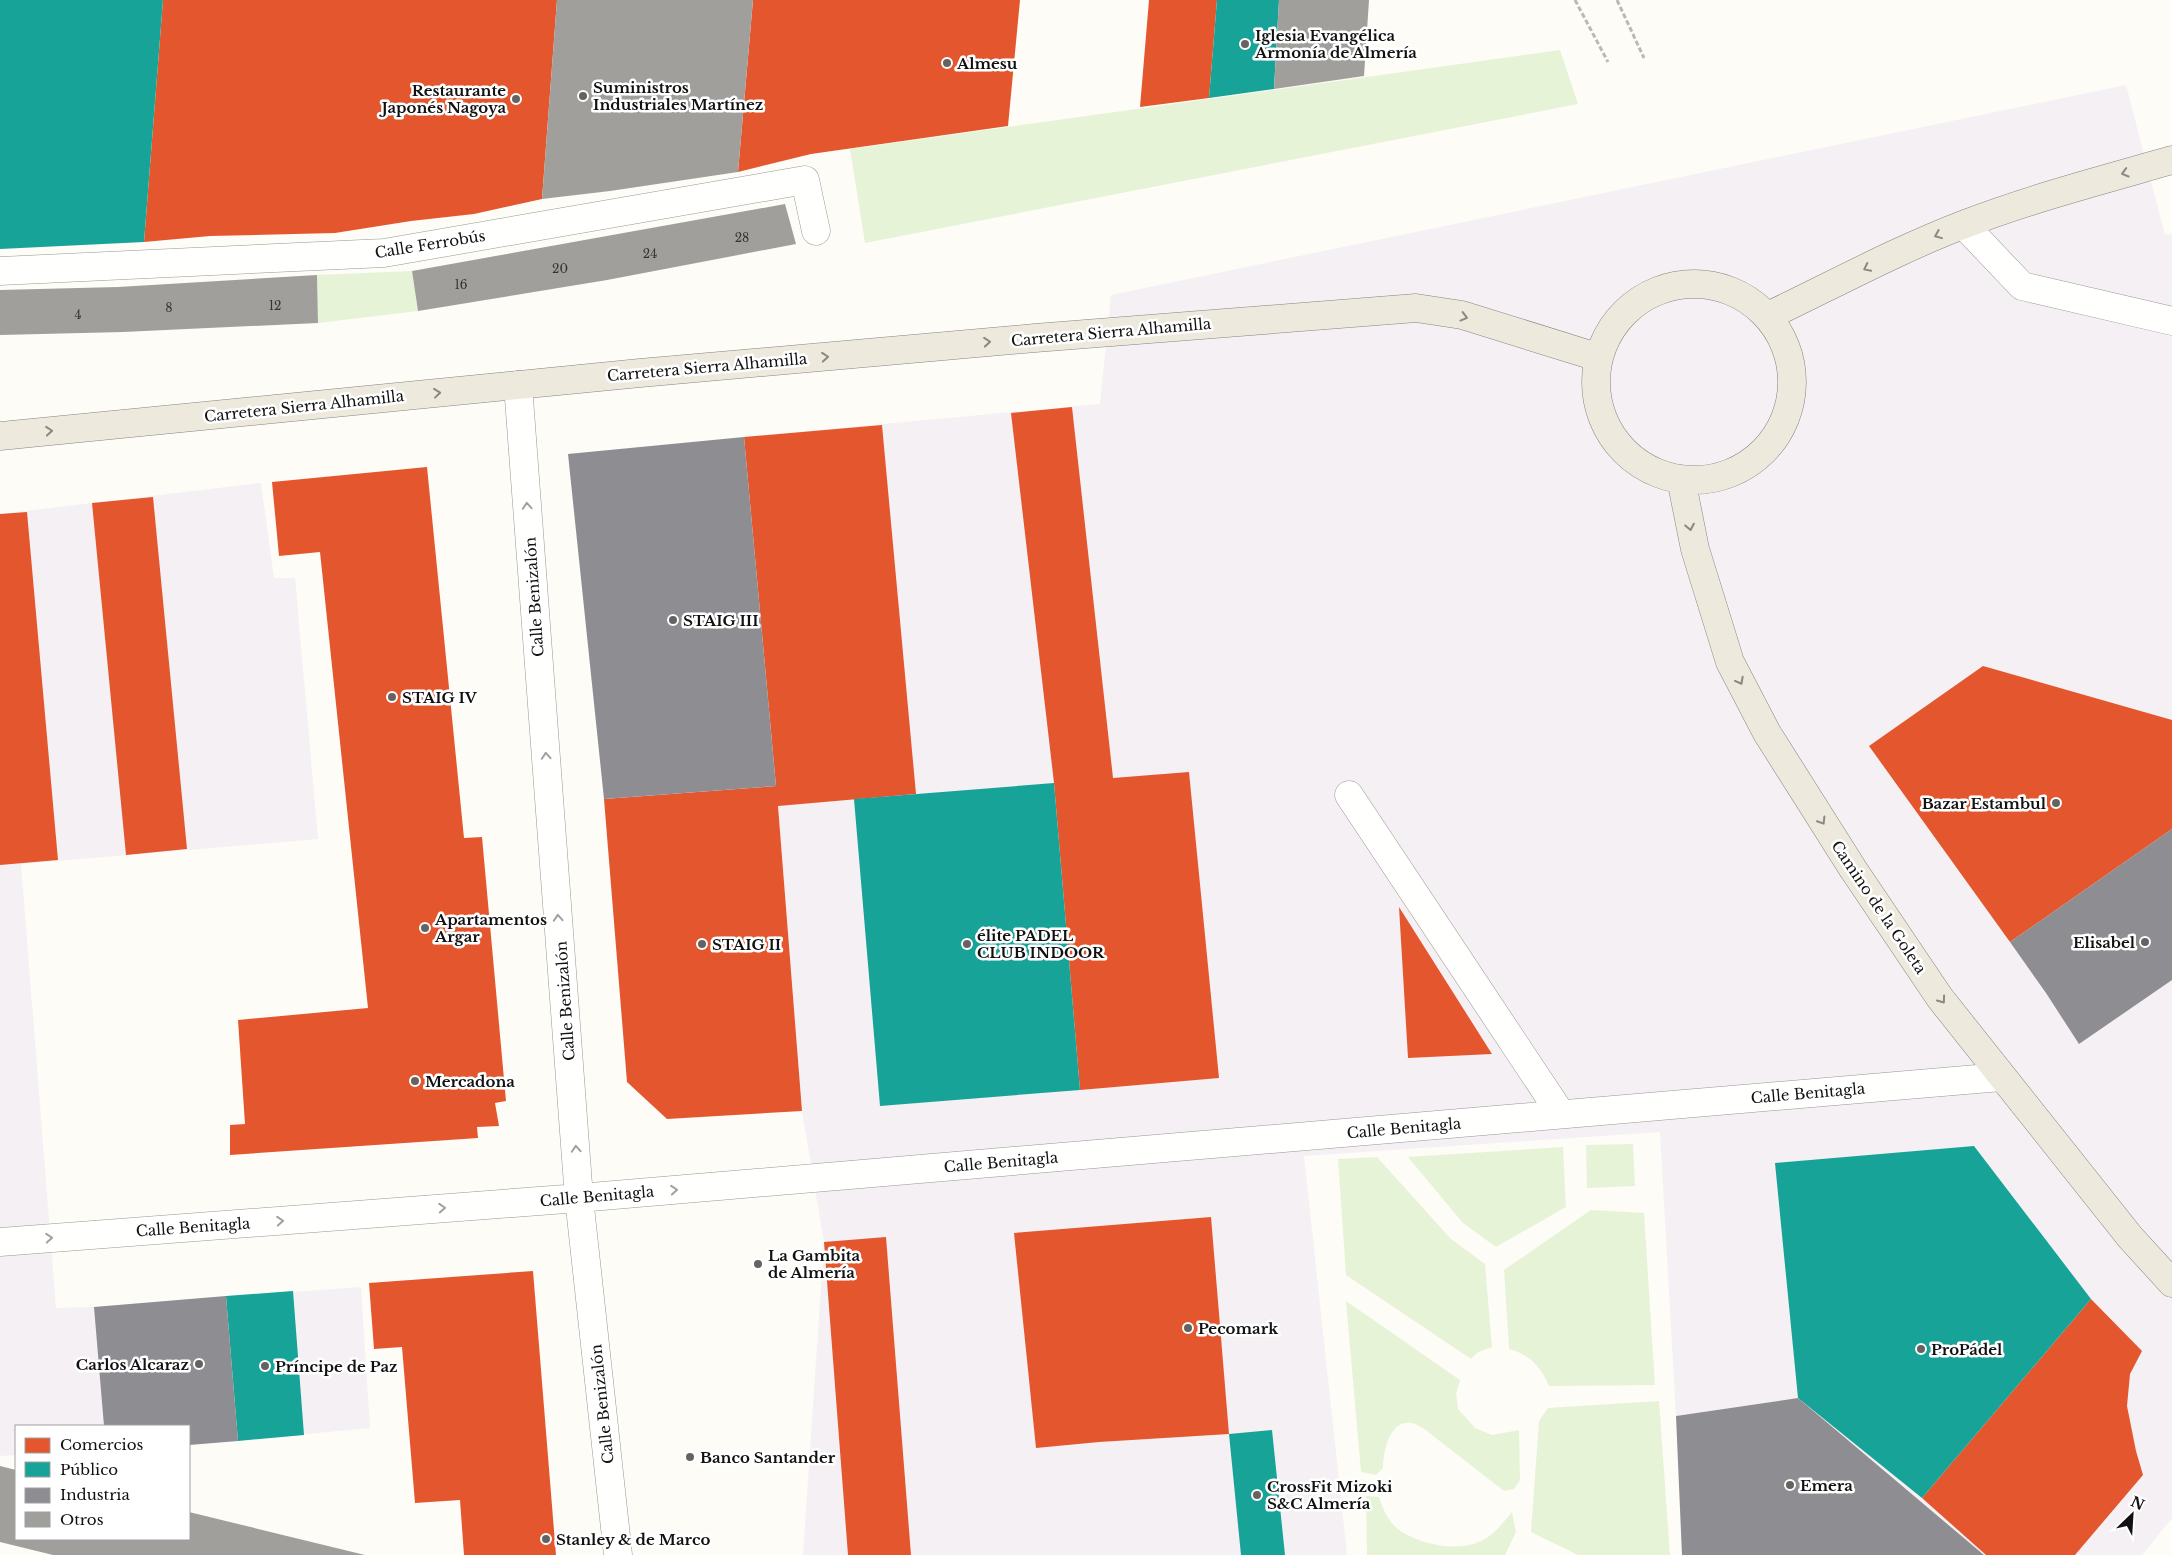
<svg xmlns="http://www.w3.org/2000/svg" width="2172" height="1555" font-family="'Libre Baskerville',serif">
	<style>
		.industrial { fill: #f5f0f3 }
		.green { fill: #e7f3d7 }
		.shops { fill: #e4572e }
		.public { fill: #17a398 }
		.industry { fill: #8d8d92 }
		.building { fill: #a19f9c }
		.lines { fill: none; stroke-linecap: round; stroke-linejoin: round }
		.minor-casing { stroke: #979795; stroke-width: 29 }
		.major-casing { stroke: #858482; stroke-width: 29 }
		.path { stroke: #b9b9b8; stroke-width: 3; stroke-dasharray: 5 2.5; stroke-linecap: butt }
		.minor { stroke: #fffffe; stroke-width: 28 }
		.major { stroke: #ede9dc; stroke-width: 28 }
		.oneway { stroke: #8a8881 }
		.oneway2 { stroke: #a0a09f }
		.poi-dot { fill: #646362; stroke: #fff; stroke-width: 2 }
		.labels { text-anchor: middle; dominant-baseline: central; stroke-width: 5; stroke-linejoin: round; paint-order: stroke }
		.number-label { font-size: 12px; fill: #353434 }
		.poi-label { font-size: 15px; font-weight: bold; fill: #111; stroke: #fff; text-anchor: start }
		.street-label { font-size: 15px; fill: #111; stroke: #fff }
	</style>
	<rect width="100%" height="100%" fill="#fdfcf7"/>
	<path class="industrial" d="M2126,85L2165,235L2172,234V1518L2142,1555H1984L1798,1398L1676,1416L1660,1132L1304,1156L1347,1555H803L824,1242L802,1111L778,806L744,437L1100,404L1111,295Z
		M261,483L274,578H295L318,839L21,864L56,1308L94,1307L361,1287L370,1428L189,1445V1426H16V1455L0,1456V514Z"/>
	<path class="green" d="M1560,50L1578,104L865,243L850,149Z
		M412,271L418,311L318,323L317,275Z
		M1633,1144L1635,1186L1587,1188L1586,1145Z
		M1563,1147L1566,1207L1496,1247L1463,1223L1408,1157Z
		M1377,1157L1451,1239L1485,1264L1492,1347L1478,1352L1471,1359L1346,1275L1338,1159Z
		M1591,1210L1644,1213L1655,1385L1549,1386C1541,1367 1529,1354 1509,1349L1504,1270Z
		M1346,1301L1460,1380L1456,1394L1458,1409L1475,1428L1492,1435L1519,1430L1520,1480L1514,1489L1504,1491L1423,1428C1420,1427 1416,1424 1412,1423C1389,1419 1383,1453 1383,1468L1376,1475L1361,1472Z
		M1659,1401L1670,1555H1578L1531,1532L1539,1421L1548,1408Z
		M1366,1496L1379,1497C1383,1510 1390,1525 1402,1532C1423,1545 1458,1552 1481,1541C1494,1535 1503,1523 1512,1512L1516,1532L1505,1555H1367Z"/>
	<path class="shops" d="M163,0H557L542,199L474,214L411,221L335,233L210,236L144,242Z
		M753,0H1020L1008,126L811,154L738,172Z
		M1149,0H1217L1209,98L1140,107Z
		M1072,407L1113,778L1189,772L1219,1078L1080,1090L1054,783L1011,413Z
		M882,425L916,794L778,806L802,1111L667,1119L627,1082L604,799L776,786L744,437Z
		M427,467L464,838L482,837L506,1101L495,1103L499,1126L477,1127L478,1138L230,1155V1125L245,1124L238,1020L368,1008L320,552L279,556L272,482Z
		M153,497L187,849L126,855L92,503Z
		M27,512L58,860L0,865V514Z
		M1983,666L2172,720V829L2010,942L1869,746Z
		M1399,907L1492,1054L1408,1058Z
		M1211,1217L1229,1434L1099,1442L1036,1448L1014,1233Z
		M886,1237L911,1555H848L824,1242Z
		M533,1271L556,1555H464L460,1500L415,1503L402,1347L374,1349L369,1283Z
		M2091,1299L2142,1351L2130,1374L2127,1406L2136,1451L2143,1475L2075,1555H1986L1922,1498Z"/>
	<path class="public" d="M0,0H163L144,242L0,249Z
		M1217,0H1279L1274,89L1209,98Z
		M1054,783L1080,1090L880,1106L854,799Z
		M1974,1146L2091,1299L1922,1498L1798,1398L1775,1163Z
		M293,1291L304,1435L238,1441L226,1296Z
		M1272,1430L1285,1555H1241L1229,1434Z"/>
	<path class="industry" d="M744,437L776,786L604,799L568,454Z
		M2172,829V980L2079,1044L2046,993L2010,942Z
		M226,1296L238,1441L189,1445V1426H104L94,1307Z
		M1798,1398L1984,1555H1682L1676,1416Z"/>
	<path class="building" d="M557,0H753L738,172L610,191L542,199Z
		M1279,0H1369L1364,76L1274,89Z
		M785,204L796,244L607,280L418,311L412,271Z
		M317,275L318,323L123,332L0,335V290L118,287Z
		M0,1466L16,1470V1539H189V1512L365,1555H53L0,1542Z"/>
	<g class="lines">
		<defs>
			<path id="minor" d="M1964,225L2022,286L2172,321
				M0,271L384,253L805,180L816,231
				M518,385L579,1198L618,1555
				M1349,795L1561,1114
				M0,1242L579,1198L2001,1077"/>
			<path id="major" d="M1596 382a98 98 0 1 1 196 0a98 98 0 1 1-196 0Z
				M1768,316C1833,285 1897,250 1965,224C2033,198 2102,180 2172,160
				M0,436L640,373L1035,338L1416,308L1462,315L1597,357
				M1681,479L1695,549L1730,662L1767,733L1853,869L1940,998L2130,1237L2172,1283"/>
		</defs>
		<use href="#minor" class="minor-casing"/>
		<use href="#major" class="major-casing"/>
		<path class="path" d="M1575,0L1608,62
			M1617,0L1644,58"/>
		<use href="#minor" class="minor"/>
		<use href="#major" class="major"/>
	</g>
	<defs><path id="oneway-chevron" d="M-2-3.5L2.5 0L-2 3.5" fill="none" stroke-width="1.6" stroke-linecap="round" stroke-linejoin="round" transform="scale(1.25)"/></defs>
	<g class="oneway">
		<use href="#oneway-chevron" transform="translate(2125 173) rotate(164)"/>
		<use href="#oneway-chevron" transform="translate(1938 235) rotate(158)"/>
		<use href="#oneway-chevron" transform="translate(1867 268) rotate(154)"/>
		<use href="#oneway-chevron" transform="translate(1464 317) rotate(15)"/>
		<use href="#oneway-chevron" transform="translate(987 342) rotate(-5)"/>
		<use href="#oneway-chevron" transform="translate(825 357) rotate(-5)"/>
		<use href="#oneway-chevron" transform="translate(437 393) rotate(-6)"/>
		<use href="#oneway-chevron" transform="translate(49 431) rotate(-5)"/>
		<use href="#oneway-chevron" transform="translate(1690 527) rotate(79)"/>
		<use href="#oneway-chevron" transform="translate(1740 681) rotate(62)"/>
		<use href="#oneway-chevron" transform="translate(1822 821) rotate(58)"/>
		<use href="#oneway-chevron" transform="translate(1942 1000) rotate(54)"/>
	</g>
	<g class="oneway2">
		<use href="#oneway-chevron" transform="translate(527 506) rotate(-94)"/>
		<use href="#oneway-chevron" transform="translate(546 756) rotate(-94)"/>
		<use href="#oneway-chevron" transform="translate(558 918) rotate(-94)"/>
		<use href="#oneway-chevron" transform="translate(576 1149) rotate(-94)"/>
		<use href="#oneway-chevron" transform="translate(674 1190) rotate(-5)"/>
		<use href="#oneway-chevron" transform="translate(442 1208) rotate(-4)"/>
		<use href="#oneway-chevron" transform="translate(280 1221) rotate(-4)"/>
		<use href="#oneway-chevron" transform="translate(49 1238) rotate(-4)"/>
	</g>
	<g class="poi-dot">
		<circle cx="1245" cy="44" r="5"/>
		<circle cx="947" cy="63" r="5"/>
		<circle cx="583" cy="96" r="5"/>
		<circle cx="516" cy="99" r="5"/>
		<circle cx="673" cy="620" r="5"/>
		<circle cx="392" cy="697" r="5"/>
		<circle cx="2056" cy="803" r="5"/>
		<circle cx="425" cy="928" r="5"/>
		<circle cx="2145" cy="942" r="5"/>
		<circle cx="702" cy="944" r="5"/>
		<circle cx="967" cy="944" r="5"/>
		<circle cx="415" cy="1081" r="5"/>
		<circle cx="758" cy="1264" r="5"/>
		<circle cx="1188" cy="1328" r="5"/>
		<circle cx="1921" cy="1349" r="5"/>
		<circle cx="199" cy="1364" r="5"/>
		<circle cx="265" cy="1366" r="5"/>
		<circle cx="690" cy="1457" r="5"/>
		<circle cx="1790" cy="1485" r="5"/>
		<circle cx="1257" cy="1495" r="5"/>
		<circle cx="546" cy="1539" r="5"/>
	</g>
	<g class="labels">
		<g class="number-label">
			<text x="742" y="237">28</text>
			<text x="650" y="253">24</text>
			<text x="560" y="268">20</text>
			<text x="461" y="284">16</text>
			<text x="275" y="305">12</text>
			<text x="169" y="307">8</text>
			<text x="78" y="314">4</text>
		</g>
		<g class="poi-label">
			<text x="1255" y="35">Iglesia Evangélica<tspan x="1255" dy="17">Armonía de Almería</tspan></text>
			<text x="957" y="63">Almesu</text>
			<text x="593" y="87">Suministros<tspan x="593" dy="17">Industriales Martínez</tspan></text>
			<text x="506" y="90" text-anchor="end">Restaurante<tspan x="506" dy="17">Japonés Nagoya</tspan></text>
			<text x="683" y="620">STAIG III</text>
			<text x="402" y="697">STAIG IV</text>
			<text x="2046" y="803" text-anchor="end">Bazar Estambul</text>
			<text x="435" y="919">Apartamentos<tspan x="435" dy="17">Argar</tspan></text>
			<text x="977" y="935">élite PADEL<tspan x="977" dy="17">CLUB INDOOR</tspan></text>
			<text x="2135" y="942" text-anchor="end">Elisabel</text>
			<text x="712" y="944">STAIG II</text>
			<text x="425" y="1081">Mercadona</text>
			<text x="768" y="1255">La Gambita<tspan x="768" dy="17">de Almería</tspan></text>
			<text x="1198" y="1328">Pecomark</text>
			<text x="1931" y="1349">ProPádel</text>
			<text x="189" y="1364" text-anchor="end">Carlos Alcaraz</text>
			<text x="275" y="1366">Príncipe de Paz</text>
			<text x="700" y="1457">Banco Santander</text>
			<text x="1800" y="1485">Emera</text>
			<text x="1267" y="1486">CrossFit Mizoki<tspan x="1267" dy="17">S&amp;C Almería</tspan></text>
			<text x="556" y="1539">Stanley &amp; de Marco</text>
		</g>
		<g class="street-label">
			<text transform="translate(430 244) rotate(-9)">Calle Ferrobús</text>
			<text transform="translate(1111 332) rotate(-5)">Carretera Sierra Alhamilla</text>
			<text transform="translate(707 367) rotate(-5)">Carretera Sierra Alhamilla</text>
			<text transform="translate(304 406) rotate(-6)">Carretera Sierra Alhamilla</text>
			<text transform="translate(534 597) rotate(-94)">Calle Benizalón</text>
			<text transform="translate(1879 907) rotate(56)">Camino de la Goleta</text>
			<text transform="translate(565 1001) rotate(-94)">Calle Benizalón</text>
			<text transform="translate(1808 1093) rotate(-5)">Calle Benitagla</text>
			<text transform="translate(1404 1128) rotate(-5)">Calle Benitagla</text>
			<text transform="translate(1001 1162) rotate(-5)">Calle Benitagla</text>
			<text transform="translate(597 1196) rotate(-5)">Calle Benitagla</text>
			<text transform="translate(193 1227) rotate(-4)">Calle Benitagla</text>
			<text transform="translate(602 1404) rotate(-96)">Calle Benizalón</text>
		</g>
	</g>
	<rect x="15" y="1425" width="175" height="115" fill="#ffffff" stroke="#a0a0a0"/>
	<rect x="25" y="1438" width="25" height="15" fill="#e4572e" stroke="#a0a0a0"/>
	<text x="60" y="1450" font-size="15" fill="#111111">Comercios</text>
	<rect x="25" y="1462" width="25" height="15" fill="#17a398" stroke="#a0a0a0"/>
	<text x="60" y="1475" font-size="15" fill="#111111">Público</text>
	<rect x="25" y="1488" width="25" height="15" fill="#8d8d92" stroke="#a0a0a0"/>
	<text x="60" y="1500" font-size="15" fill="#111111">Industria</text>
	<rect x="25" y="1512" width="25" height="15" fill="#a19f9c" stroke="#a0a0a0"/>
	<text x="60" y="1525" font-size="15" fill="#111111">Otros</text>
	<g transform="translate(2132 1515) rotate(25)" stroke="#ffffff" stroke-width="4" paint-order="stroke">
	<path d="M0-4L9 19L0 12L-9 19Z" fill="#111111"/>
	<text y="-8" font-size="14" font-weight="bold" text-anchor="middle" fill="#111111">N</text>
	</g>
</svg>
